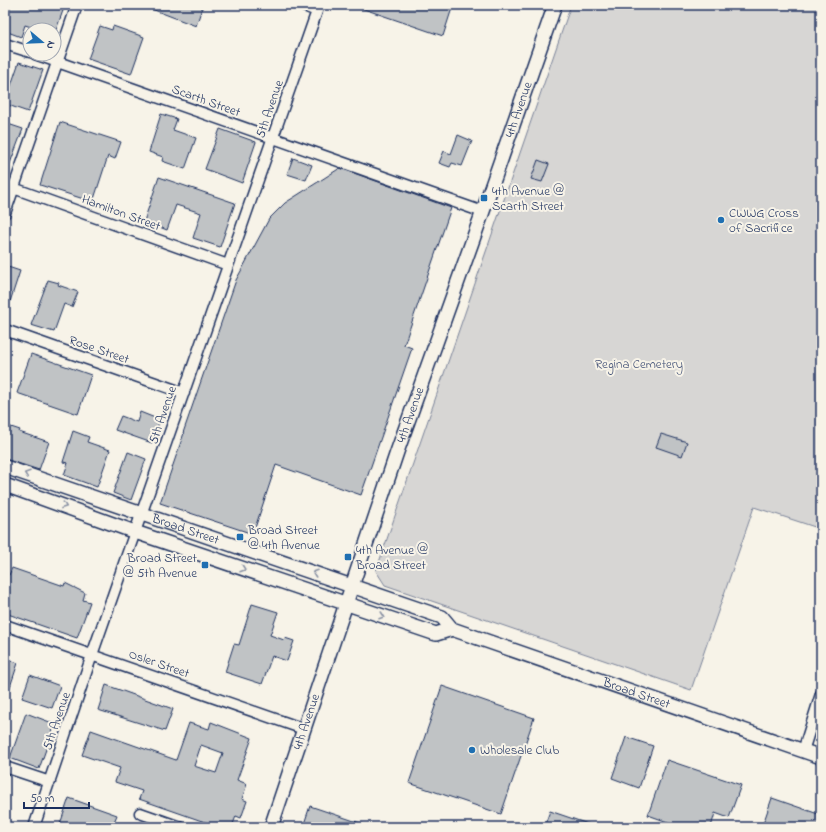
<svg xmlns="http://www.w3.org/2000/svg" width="826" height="832" font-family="'Indie Flower',sans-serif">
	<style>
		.green { fill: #d7d6d4; stroke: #798299 }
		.building { fill: #c0c3c5; stroke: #1b2f5e; fill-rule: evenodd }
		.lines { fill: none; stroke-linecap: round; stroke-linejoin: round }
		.minor-casing { stroke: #1b2f5e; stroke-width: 13 }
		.major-casing { stroke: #1b2f5e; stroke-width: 16 }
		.minor { stroke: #f7f3e8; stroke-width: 10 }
		.major { stroke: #f7f3e8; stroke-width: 13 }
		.oneway { stroke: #8991a3 }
		.poi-dot { fill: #1f6fb2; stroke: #f7f3e8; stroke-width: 1.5 }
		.labels { text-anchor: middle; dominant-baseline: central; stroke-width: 4; stroke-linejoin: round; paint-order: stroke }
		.street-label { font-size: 13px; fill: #1b2f5e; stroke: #f7f3e8 }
		.poi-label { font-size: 13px; fill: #1b2f5e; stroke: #f7f3e8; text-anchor: start }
		.park-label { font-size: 13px; fill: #415076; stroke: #f7f3e8 }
	</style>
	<rect width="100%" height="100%" fill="#f7f3e8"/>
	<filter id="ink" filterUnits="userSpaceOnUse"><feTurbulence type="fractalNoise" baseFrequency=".025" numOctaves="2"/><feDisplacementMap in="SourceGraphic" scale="8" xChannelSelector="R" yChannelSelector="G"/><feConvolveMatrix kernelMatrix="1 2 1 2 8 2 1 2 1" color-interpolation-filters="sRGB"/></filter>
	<g filter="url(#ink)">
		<path class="green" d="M571,5H821V529L754,507L691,690L385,585L376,571Z"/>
		<path class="building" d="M5,5H65L56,30H40L25,25L21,37L5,31Z
			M141,5H203L196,26Z
			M356,5H453L443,36L355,6Z
			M100,26L112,30L113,26L144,37L131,74L88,59Z
			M19,62L43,70L28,112L5,104V96L7,97Z
			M161,114L177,119L173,130L196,138L185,169L162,161L163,157L149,152Z
			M60,122L121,142L115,159L108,156L93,202L40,185Z
			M5,123L23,129L6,174H5Z
			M220,129L256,142L242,183L205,169Z
			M458,135L472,141L462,166L452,163L450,167L439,163L444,151L451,154Z
			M293,158L312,165L306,180L287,174Z
			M538,160L549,164L542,182L531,179Z
			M340,168L451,208L404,345L412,348L361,495L276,465L253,534L160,503L184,433H183L236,280L241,271L269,219L285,203Z
			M159,177L235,203L220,247L193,238L201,213L176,205L167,230L144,221Z
			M5,266L20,271L6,314L5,313Z
			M48,280L59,283L58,285L78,292L72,307L64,304L54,332L31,325Z
			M31,354L91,375L78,414L17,393Z
			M140,412L160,420L152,443L115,430L121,416L137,422Z
			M5,425L20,430L19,432L49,442L39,470L5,459Z
			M73,431L89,437L87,442L110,450L97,487L64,475L68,463L63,462Z
			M661,434L687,442L682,456L656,447Z
			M128,452L146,459L131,500L113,493Z
			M12,568L64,586L65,583L85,593L83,600L90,602L77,638L5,613V573L9,575Z
			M252,604L278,612L270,635L284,640L285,638L294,641L287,661L272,656L262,684L225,672L234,644L239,645Z
			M5,658L18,663L6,699L5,698Z
			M30,675L60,686L52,708L22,698Z
			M106,685L173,709L165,731L98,710Z
			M442,686L534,718L501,814L409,783Z
			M26,713L55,724L39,769L10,758Z
			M211,722L252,738L237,780L247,784L242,799L247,801L241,818L236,816L232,827H219L139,799L142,791L115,782L120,768L82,755L91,730L176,760L189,723L209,729ZM201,745L223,753L216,773L194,766Z
			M626,737L653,746L639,788L612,778Z
			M667,760L741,785L729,818L715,813L711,827H682L648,815Z
			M69,798L117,815L112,827H59Z
			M772,798L821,815V827H762Z
			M310,806L369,826V827H303Z
			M550,811L594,826V827H544Z"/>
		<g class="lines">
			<defs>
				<path id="minor" d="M5,44L30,52
					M35,54L483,212
					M5,185L228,265
					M5,213L77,5
					M5,330L184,393
					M5,625L304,729
					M803,751L821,694
					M5,767L50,782
					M140,813L180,827
					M34,827L92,655L317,11L301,5"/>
				<g id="major">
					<path id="s1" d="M5,467L442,617L452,629L821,757"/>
					<path d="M5,485L135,532L436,634L452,629"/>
					<path id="s2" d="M271,827L397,452L482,214L555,5"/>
				</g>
			</defs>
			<use href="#minor" class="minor-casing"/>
			<use href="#major" class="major-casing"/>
			<use href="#minor" class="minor"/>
			<use href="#major" class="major"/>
		</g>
		<defs><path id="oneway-chevron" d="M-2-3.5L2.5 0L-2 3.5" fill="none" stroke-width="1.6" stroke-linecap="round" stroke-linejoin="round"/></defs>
		<g class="oneway">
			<use href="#oneway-chevron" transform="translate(27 474) rotate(-161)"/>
			<use href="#oneway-chevron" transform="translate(64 506) rotate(20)"/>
			<use href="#oneway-chevron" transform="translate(243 569) rotate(19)"/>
			<use href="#oneway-chevron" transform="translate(315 573) rotate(-161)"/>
			<use href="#oneway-chevron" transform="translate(382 616) rotate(19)"/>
		</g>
	</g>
	<g class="poi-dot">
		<rect x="480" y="194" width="8" height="8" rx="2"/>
		<circle cx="721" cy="220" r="4"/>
		<rect x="236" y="533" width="8" height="8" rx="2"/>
		<rect x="344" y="553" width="8" height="8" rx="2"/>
		<rect x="201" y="561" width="8" height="8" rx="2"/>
		<circle cx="472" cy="750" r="4"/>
	</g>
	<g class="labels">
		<g class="street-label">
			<text transform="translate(206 101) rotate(20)">Scarth Street</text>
			<text transform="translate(270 109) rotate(-71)">5th Avenue</text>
			<text stroke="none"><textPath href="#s2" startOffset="759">4th Avenue</textPath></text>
			<text transform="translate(121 213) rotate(20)">Hamilton Street</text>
			<text transform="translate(99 350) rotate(19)">Rose Street</text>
			<text transform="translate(163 415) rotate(-71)">5th Avenue</text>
			<text stroke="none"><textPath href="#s2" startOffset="435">4th Avenue</textPath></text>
			<text stroke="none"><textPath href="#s1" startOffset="191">Broad Street</textPath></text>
			<text transform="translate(159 664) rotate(19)">Osler Street</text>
			<text stroke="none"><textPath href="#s1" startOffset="673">Broad Street</textPath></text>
			<text transform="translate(57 721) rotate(-71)">5th Avenue</text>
			<text stroke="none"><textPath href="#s2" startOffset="111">4th Avenue</textPath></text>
		</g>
		<g class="poi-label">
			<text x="492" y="191">4th Avenue @<tspan x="492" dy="15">Scarth Street</tspan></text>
			<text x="729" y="213">CWWG Cross<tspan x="729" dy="15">of Sacrifice</tspan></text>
			<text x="248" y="530">Broad Street<tspan x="248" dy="15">@ 4th Avenue</tspan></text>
			<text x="356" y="550">4th Avenue @<tspan x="356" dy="15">Broad Street</tspan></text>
			<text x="197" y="558" text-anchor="end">Broad Street<tspan x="197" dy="15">@ 5th Avenue</tspan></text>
			<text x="480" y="750">Wholesale Club</text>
		</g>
		<g class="park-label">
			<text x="639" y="364">Regina Cemetery</text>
		</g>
	</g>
	<rect width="826" height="832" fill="none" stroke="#f7f3e8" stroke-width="20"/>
	<rect x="10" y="10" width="806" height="812" fill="none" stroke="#1b2f5e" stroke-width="1.5" filter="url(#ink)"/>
	<g transform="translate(42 42) rotate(109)"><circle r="19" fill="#f7f3e8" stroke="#9fa5b1"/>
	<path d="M0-3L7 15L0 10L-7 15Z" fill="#1f6fb2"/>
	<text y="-6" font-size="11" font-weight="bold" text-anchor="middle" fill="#1b2f5e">N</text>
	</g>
	<path d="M24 802v6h65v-6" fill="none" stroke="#1b2f5e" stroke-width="2"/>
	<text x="30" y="802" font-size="12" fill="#1b2f5e" stroke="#f7f3e8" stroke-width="3" paint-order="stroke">50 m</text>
</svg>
